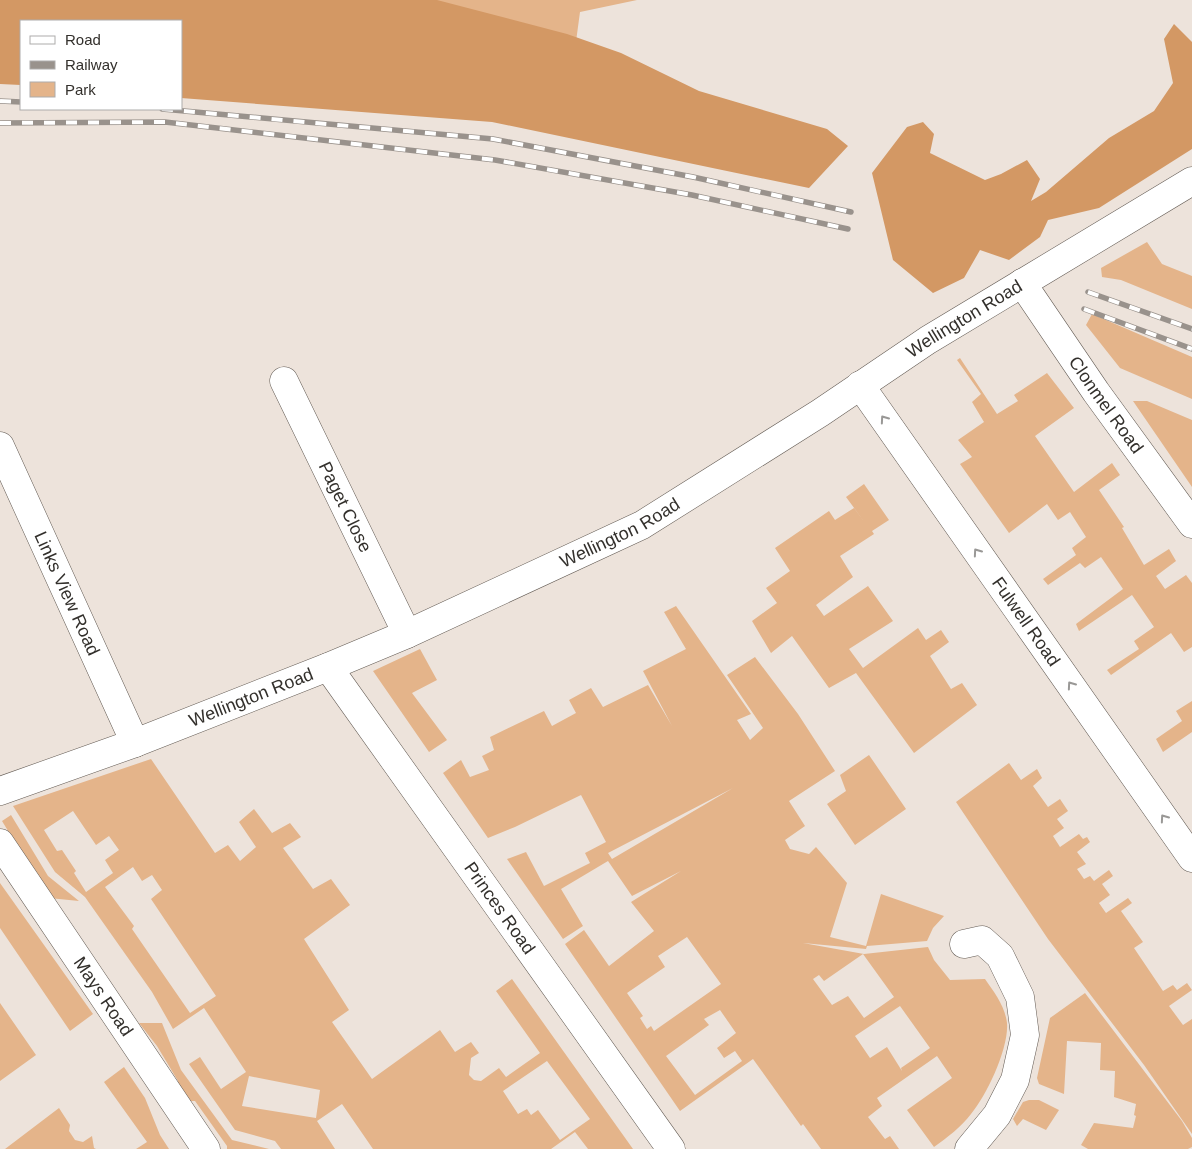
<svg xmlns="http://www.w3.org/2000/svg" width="1192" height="1149" font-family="Arial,sans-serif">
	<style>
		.green { fill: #e4b48a; fill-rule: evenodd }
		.forest { fill: #d39864 }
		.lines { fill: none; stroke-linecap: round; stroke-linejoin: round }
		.minor-casing { stroke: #645c55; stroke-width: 29 }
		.major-casing { stroke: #645c55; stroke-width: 29 }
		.minor { stroke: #fff; stroke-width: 28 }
		.major { stroke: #fff; stroke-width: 28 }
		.rail-casing { stroke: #99928c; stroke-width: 5.5 }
		.rail { stroke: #fff; stroke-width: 4; stroke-dasharray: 11; stroke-linecap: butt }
		.oneway { stroke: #999896 }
		.labels { text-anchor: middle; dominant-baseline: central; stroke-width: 5; stroke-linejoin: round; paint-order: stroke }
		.street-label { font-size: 18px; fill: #33302c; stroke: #fff }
	</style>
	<rect width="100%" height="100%" fill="#ede3db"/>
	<path class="green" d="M199,0H637L580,12L575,49Z
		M1147,242L1162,264L1192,276V309L1121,280L1102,277L1101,268Z
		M1092,314L1192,357V399L1120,368L1086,325Z
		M960,358L997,414L1018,401L1014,395L1047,373L1074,408L1035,436L1074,492L1112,463L1120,475L1099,490L1124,527L1122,528L1144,565L1169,549L1176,561L1156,576L1165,589L1186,575L1192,583V647L1184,652L1171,633L1111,675L1107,670L1139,649L1134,641L1154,627L1132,595L1079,631L1076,624L1123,589L1101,557L1085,568L1080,563L1048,585L1043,579L1076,555L1072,548L1086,537L1070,512L1058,520L1047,504L1009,533L960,464L972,457L958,440L984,422L972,402L981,394L957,360Z
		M1133,401H1147L1192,420V487Z
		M864,484L889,520L872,531L874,534L840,556L853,577L816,605L824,616L868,586L893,621L849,649L863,668L918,628L926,640L941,630L949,642L930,656L951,689L962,683L977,705L914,753L856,673L829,688L792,636L771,653L752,621L777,603L766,588L790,571L775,548L829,511L835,520L854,508L866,524L846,497Z
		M676,606L751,714L737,720L750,740L763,728L727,675L755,657L798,714L835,771L789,801L805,826L785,840L790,849L809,854L816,847L847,883L830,937L866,946L881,894L944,916L933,928L927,941L867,946L866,949L803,943L864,954L928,947L934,960L950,980L985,979C994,992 1005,1006 1007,1023C1009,1048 987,1095 971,1114C961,1127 948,1137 934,1147L907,1110L952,1078L937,1056L877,1098L882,1106L868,1117L885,1139L890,1136L899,1149H821L803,1124L801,1126L753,1059L680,1111L565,944L584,930L609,966L654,931L631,902L681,871L632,896L608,861L561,889L583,926L563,939L507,859L526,852L544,886L590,863L585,853L606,842L581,795L515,827L488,838L443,773L461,760L470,777L489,770L482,756L494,750L490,737L544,711L552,726L576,713L569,700L591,688L603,707L648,685L672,726L643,671L686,649L664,612ZM733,788L612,859L608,853ZM687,937L721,984L654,1031L651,1026L647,1029L640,1018L643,1016L627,993L665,967L658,956ZM863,954L894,997L864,1018L848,996L832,1005L813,979L819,975L824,981ZM900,1006L930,1048L901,1068L902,1071L887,1047L870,1058L855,1036ZM720,1010L736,1033L717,1048L724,1058L735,1051L742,1061L695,1095L666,1056L709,1025L704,1019Z
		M420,649L437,680L412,693L447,740L429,752L373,671Z
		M1192,701V732L1163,752L1156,739L1182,721L1176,711Z
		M869,755L906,809L855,845L827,804L846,791L840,775Z
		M151,759L215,853L228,845L240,861L256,847L239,822L254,809L272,833L290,823L301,837L283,848L313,889L331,879L350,905L304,939L349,1010L332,1022L372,1079L440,1030L455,1052L471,1042L479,1053L471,1058L469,1075L474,1080L481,1081L499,1068L506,1077L540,1053L496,991L512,979L633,1149H588L575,1132L551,1149H373L342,1104L317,1121L335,1149H281L275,1141L235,1130L189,1064L200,1057L221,1089L246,1072L204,1008L173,1029L152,992L85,897L55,872L13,806ZM73,811L96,845L109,836L119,850L105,860L113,873L86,892L74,873L76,871L62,850L57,851L44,830ZM133,867L142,881L152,875L162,890L151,899L216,996L190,1013L132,929L134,926L105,887ZM547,1061L590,1119L560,1140L538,1110L531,1115L527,1109L518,1114L503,1091ZM249,1076L320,1090L316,1118L242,1106Z
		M1009,763L1021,780L1037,769L1042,778L1033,786L1048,807L1060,799L1068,811L1057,819L1064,828L1053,836L1060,847L1079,834L1083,839L1087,837L1090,842L1077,852L1086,864L1077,869L1084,879L1090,876L1094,881L1109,870L1113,876L1102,884L1110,895L1099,903L1106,913L1128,898L1132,903L1121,911L1143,942L1134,948L1163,991L1173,985L1177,990L1187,983L1192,990L1169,1006L1183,1025L1192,1019V1134L1144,1065L1048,939L956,802Z
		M11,815L48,876L79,901L49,898L2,821Z
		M0,883L93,1014L70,1031L0,928Z
		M1085,993L1182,1121L1192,1138V1147L1188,1149H1088L1081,1145L1094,1123L1133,1128L1136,1116L1134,1115L1136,1104L1114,1097L1115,1071L1100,1070L1101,1043L1067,1041L1064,1094L1039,1084L1037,1078L1050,1018Z
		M0,1003L36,1055L0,1081Z
		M139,1023H162L181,1070L232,1140L269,1149H227V1146L195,1101H183L175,1090L178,1081L157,1046Z
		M124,1067L145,1098L160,1135L169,1149H136L147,1142L104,1082Z
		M1029,1100H1039L1059,1110L1046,1130L1023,1119L1017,1126L1013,1119L1023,1102Z
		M59,1108L70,1125L69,1131L75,1140L83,1142L92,1136L94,1148L96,1149H5Z"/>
	<path class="forest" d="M0,0H437L567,34L621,53L699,91L827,129L848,146L809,188L492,122L181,98V21H21V85L0,84Z
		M1174,24L1192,42V149L1099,208L1048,220L1040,237L1009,260L980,250L964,278L933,293L893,260L872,173L907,127L923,122L934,134L930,153L985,180L1001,174L1027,160L1040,179L1031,201L1046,192L1109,138L1154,111L1173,83L1164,39Z"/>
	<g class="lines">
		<defs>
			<g id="minor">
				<path id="s1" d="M1022,283L1096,392L1192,524"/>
				<path id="s2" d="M284,381L407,634"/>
				<path id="s3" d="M860,385L1192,858"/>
				<path id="s4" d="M0,446L135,743"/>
				<path id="s5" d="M328,667L671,1149"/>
				<path id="s6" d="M0,843L206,1149"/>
				<path d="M964,944L982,940L1000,956L1020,997L1025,1035L1015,1080L997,1115L969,1149"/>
			</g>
			<g id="major">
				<path id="s7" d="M0,791L135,743L328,667L407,634L642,525L820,413L928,340L1192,181"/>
			</g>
		</defs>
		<use href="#minor" class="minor-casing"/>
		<use href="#major" class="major-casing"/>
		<use href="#minor" class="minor"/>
		<use href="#major" class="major"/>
		<defs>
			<path id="rail" d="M0,101L21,102
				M162,109L493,139L693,177L851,212
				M0,123L165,122L495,160L692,195L848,229
				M1088,292L1192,329
				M1084,309L1192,349"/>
		</defs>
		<use href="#rail" class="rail-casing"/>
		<use href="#rail" class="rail"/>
	</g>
	<defs><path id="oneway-chevron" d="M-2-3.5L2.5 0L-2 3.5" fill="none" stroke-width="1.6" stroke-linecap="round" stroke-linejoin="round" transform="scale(1.25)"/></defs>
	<g class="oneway">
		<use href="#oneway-chevron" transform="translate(884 419) rotate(-125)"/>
		<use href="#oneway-chevron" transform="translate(977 552) rotate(-125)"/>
		<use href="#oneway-chevron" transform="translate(1071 685) rotate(-125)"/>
		<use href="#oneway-chevron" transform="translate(1164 818) rotate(-125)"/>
	</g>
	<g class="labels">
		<g class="street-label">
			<text stroke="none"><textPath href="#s7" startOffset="1078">Wellington Road</textPath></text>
			<text stroke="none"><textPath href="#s1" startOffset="148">Clonmel Road</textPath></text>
			<text stroke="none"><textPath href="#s2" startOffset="140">Paget Close</textPath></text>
			<text stroke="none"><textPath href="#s7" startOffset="672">Wellington Road</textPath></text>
			<text stroke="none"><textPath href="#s4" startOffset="162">Links View Road</textPath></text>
			<text stroke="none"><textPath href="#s3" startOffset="289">Fulwell Road</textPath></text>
			<text stroke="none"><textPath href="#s7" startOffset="268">Wellington Road</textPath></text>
			<text stroke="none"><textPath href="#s5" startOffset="296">Princes Road</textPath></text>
			<text stroke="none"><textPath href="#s6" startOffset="185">Mays Road</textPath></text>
		</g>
	</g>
	<rect x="20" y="20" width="162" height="90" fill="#ffffff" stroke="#adacab"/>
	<rect x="30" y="36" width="25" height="8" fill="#ffffff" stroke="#adacab"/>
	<text x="65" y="45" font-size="15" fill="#33302c">Road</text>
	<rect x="30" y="61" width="25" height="8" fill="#99928c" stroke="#adacab"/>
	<text x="65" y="70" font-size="15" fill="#33302c">Railway</text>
	<rect x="30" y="82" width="25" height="15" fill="#e4b48a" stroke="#adacab"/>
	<text x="65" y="95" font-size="15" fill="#33302c">Park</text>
</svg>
